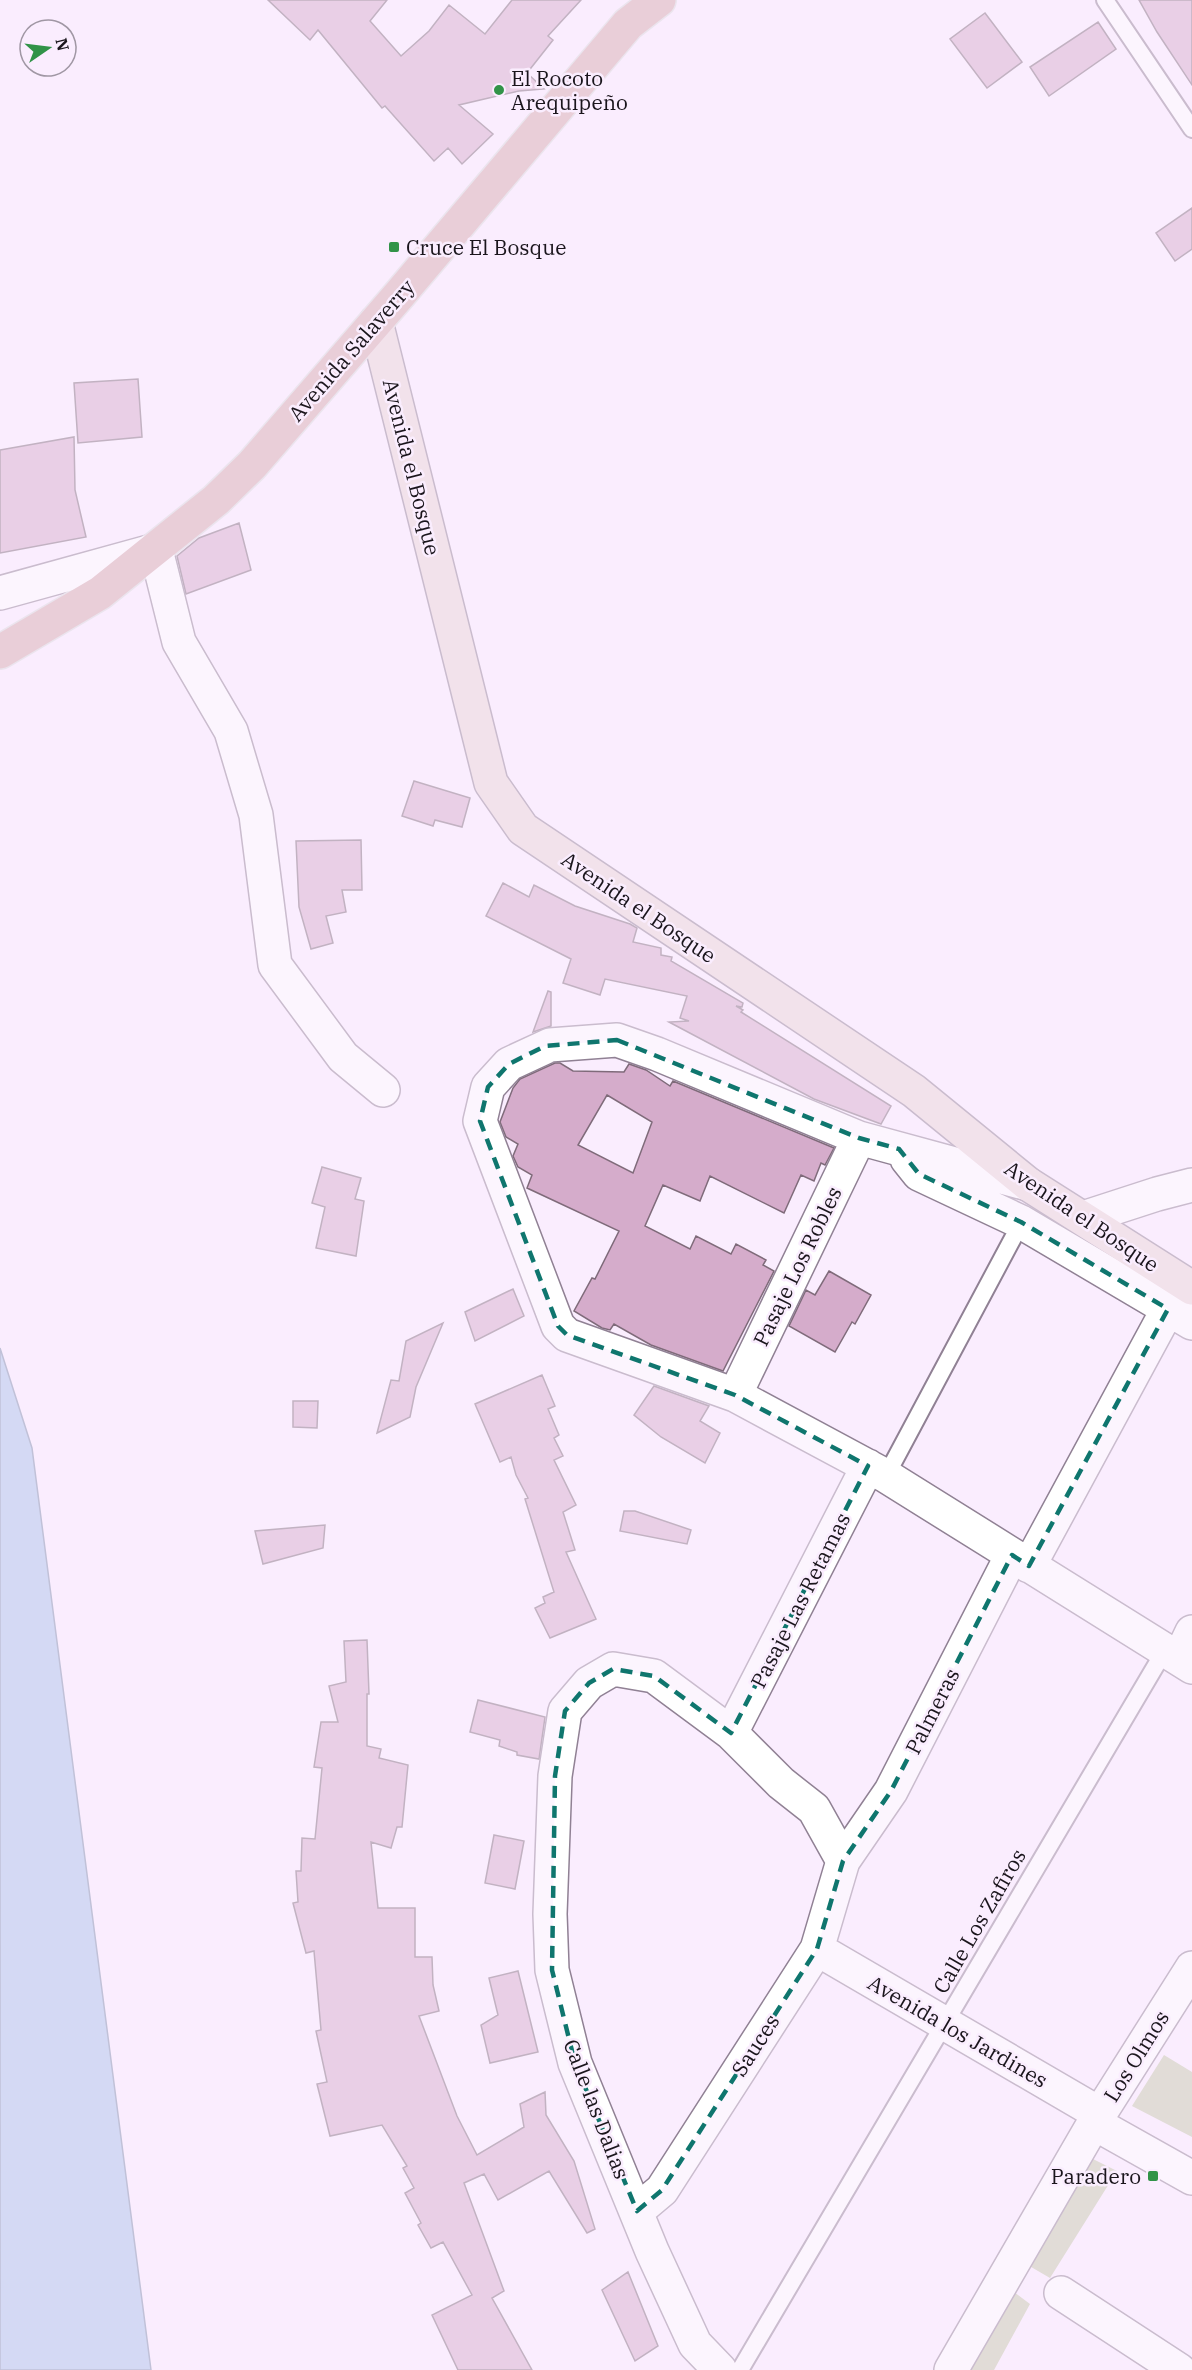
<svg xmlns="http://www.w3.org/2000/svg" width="1192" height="2370" font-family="'IBM Plex Serif',serif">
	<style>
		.green { fill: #c3c7a8 }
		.water { fill: #a6c1e8; stroke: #7c8dab; stroke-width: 1.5 }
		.building { fill: #d5accb; stroke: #7f6b7a; stroke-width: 1.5; fill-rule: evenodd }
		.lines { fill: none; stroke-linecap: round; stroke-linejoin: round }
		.lane-casing { stroke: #908194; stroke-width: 20 }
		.street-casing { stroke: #908194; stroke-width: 36 }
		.secondary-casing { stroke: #908194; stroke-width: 36 }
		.primary-casing { stroke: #dadadb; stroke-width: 36 }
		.lane { stroke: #fff; stroke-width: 16 }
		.street { stroke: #fff; stroke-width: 33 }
		.secondary { stroke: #e9d4d6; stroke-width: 33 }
		.primary { stroke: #d4a9ac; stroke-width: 33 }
		.marked { fill: none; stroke: #0f766e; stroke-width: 4.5; stroke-dasharray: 12 8; stroke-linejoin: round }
		.poi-dot { fill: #319348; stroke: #faedfe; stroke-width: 2 }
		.labels { text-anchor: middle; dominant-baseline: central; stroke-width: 5; stroke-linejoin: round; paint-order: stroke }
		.poi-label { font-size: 21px; fill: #1a151c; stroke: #faedfe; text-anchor: start }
		.street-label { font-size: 21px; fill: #1a151c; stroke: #faedfe }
	</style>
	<rect width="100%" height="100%" fill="#faedfe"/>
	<path class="green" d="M1164,2055L1192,2072V2137L1132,2106Z
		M1093,2159L1117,2171L1050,2278L1026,2264Z
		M1010,2289L1030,2304L994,2370H965Z"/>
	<path class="water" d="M0,1348L32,1448L151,2370H0Z"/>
	<path class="building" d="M268,0H387L370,21L401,56L429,31L449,5L485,34L512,0H581L548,36L553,40L527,73L544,89L519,91L459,105L493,134L462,164L448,148L434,161L385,106L382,108L318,30L310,40Z
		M1139,0H1192V85L1157,32Z
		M985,13L1022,62L987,88L950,39Z
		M1098,22L1116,49L1049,96L1030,67Z
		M1192,208V249L1175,261L1156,233Z
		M138,379L142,437L78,443L74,383Z
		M74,437L75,490L86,537L0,553V450Z
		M239,523L251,570L186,594L177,556L199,538Z
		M414,781L470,798L462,827L435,820L433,826L402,816Z
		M361,840L362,890H342L346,912L326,916L333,943L311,949L299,907L296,841Z
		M503,883L529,897L534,885L575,906L630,924L637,928L633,942L661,948V955L672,957L671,961L743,1003L742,1007L736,1006L743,1010L741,1012L891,1106L881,1124L814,1099L669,1022L689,1021L680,1018L687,996L605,979L600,995L563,983L571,959L486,916Z
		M548,991L551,992V1026L533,1032Z
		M555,1063H560L573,1071L624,1072L629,1064L646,1070L670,1086L673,1081L834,1148L825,1165L821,1163L814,1181L801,1175L784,1213L710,1176L700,1201L663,1185L645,1226L690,1249L696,1236L731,1254L736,1244L766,1260L763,1265L774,1271L723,1371L651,1345L614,1324L610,1330L602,1328L574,1311L592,1278L595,1279L619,1231L527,1188L532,1175L518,1167L513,1156L518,1144L506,1137L500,1122L513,1088L520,1079ZM607,1095L652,1122L633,1173L578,1145Z
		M322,1167L361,1178L355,1199L364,1201L356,1256L316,1248L325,1207L312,1203Z
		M829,1271L871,1295L855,1324L852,1322L835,1352L789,1326L806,1290L815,1295Z
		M513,1289L524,1316L475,1341L465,1312Z
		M443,1323L416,1387L410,1417L377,1433L391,1380L399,1381L406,1341Z
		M542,1375L555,1406L548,1409L559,1435L554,1438L563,1456L554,1460L576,1505L563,1512L575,1550L566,1552L596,1619L550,1638L535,1608L545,1603L543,1597L554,1592L525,1499L528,1498L516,1475L511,1457L500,1462L475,1404Z
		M654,1386L709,1406L700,1421L720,1433L705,1463L661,1437L634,1415Z
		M293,1401H318L317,1428L293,1427Z
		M624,1511H635L691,1530L687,1544L620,1531Z
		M325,1525L323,1548L263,1564L255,1531Z
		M367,1640L369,1694H367V1746L381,1749L379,1758L408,1765L402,1827H397L391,1848L371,1842L378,1908H415V1957H432L433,1985L439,2011L419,2016L457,2116L477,2155L524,2127L520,2104L545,2092L546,2115L574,2161L595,2229L587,2233L549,2171L498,2200L484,2174L464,2183L504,2291L492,2298L532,2370H458L432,2315L472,2295L443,2242L431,2248L418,2225L421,2223L405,2193L414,2188L403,2168L407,2166L382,2125L330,2136L317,2084L327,2082L316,2031L321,2030L314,1951L306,1953L293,1903L298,1902L296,1871H301L302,1838L315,1839L322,1768L314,1767L321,1722H338L329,1686L346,1682L344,1641Z
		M478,1700L545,1717L539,1759L517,1755V1752L499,1746L500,1740L470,1732Z
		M494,1835L524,1841L515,1889L485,1883Z
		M518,1971L538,2052L490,2063L481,2025L498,2015L489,1978Z
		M628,2272L658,2346L635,2361L602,2290Z"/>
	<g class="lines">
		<defs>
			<path id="lane" d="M1105,0L1192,129
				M886,1476L1013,1238
				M740,2370L1165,1650"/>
			<path id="street" d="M0,593L156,550L179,642L231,731L256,815L275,965L343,1057L383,1090
				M907,1159L919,1174L1021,1222L1192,1323
				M1028,1184L859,1138L657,1054L617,1040L550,1045L509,1064L488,1087L480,1121L558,1326L567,1335L735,1395L886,1476L1192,1667
				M1083,1218L1157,1194L1192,1185
				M735,1395L859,1138
				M1029,1566L1168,1309
				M1179,1659L1192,1632
				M731,1733L868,1466
				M817,1949L1100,2114
				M1094,2123L1192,2178
				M637,2211L662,2190L817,1949L843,1861L891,1791L1012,1555
				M1061,2293L1179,2370
				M720,2370L695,2344L652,2251L575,2063L552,1970L550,1914L555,1776L565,1711L589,1683L613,1669L654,1676L731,1733L781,1783L814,1809L843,1861
				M951,2370L1094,2123L1192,1968"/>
			<path id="secondary" d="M376,322L491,783L523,829L914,1091L1028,1184L1192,1288"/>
			<path id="primary" d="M0,652L100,593L216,500L252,465L400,294L628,24L659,0"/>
		</defs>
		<use href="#lane" class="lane-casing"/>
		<use href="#street" class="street-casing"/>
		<use href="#secondary" class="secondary-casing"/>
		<use href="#primary" class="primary-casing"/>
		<use href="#lane" class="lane"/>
		<use href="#street" class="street"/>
		<use href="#secondary" class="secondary"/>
		<use href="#primary" class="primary"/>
	</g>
	<path d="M0 0H1192V2370H0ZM617,1040L859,1138L899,1149L919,1174L1021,1222L1168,1309L1029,1566L1012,1555L891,1791L843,1861L817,1949L662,2190L637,2211L575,2063L552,1970L555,1776L565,1711L589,1683L613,1669L654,1676L731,1733L868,1466L735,1395L567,1335L558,1326L480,1121L488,1087L509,1064L545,1046Z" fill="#faedfe" fill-opacity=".55" fill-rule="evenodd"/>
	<path class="marked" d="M617,1040L859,1138L899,1149L919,1174L1021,1222L1168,1309L1029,1566L1012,1555L891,1791L843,1861L817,1949L662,2190L637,2211L575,2063L552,1970L555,1776L565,1711L589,1683L613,1669L654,1676L731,1733L868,1466L735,1395L567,1335L558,1326L480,1121L488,1087L509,1064L545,1046Z"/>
	<g class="poi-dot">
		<circle cx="499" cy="90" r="6"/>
		<rect x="388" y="241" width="12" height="12" rx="3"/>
		<rect x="1147" y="2170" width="12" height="12" rx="3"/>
	</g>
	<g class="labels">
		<g class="poi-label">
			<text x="511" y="78">El Rocoto<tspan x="511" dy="24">Arequipeño</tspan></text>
			<text x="406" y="247">Cruce El Bosque</text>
			<text x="1141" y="2176" text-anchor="end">Paradero</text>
		</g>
		<g class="street-label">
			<text transform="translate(351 350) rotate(-49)">Avenida Salaverry</text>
			<text transform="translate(412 467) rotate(76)">Avenida el Bosque</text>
			<text transform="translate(639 907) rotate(34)">Avenida el Bosque</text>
			<text transform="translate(1082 1216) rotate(34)">Avenida el Bosque</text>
			<text transform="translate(797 1266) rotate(-64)">Pasaje Los Robles</text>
			<text transform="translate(800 1600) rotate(-63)">Pasaje Las Retamas</text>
			<text transform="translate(932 1711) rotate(-63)">Palmeras</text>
			<text transform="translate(979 1921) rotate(-60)">Calle Los Zafiros</text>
			<text transform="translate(958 2031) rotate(30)">Avenida los Jardines</text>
			<text transform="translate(755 2045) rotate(-57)">Sauces</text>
			<text transform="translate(1136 2056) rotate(-58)">Los Olmos</text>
			<text transform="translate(597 2109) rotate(69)">Calle las Dalias</text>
		</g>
	</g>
	<g transform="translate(48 48) rotate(76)"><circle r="28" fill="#faedfe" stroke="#a097a4" stroke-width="1.5"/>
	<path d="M0-4.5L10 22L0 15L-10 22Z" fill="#319348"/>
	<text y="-9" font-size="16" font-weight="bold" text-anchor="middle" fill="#1a151c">N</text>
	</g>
</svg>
